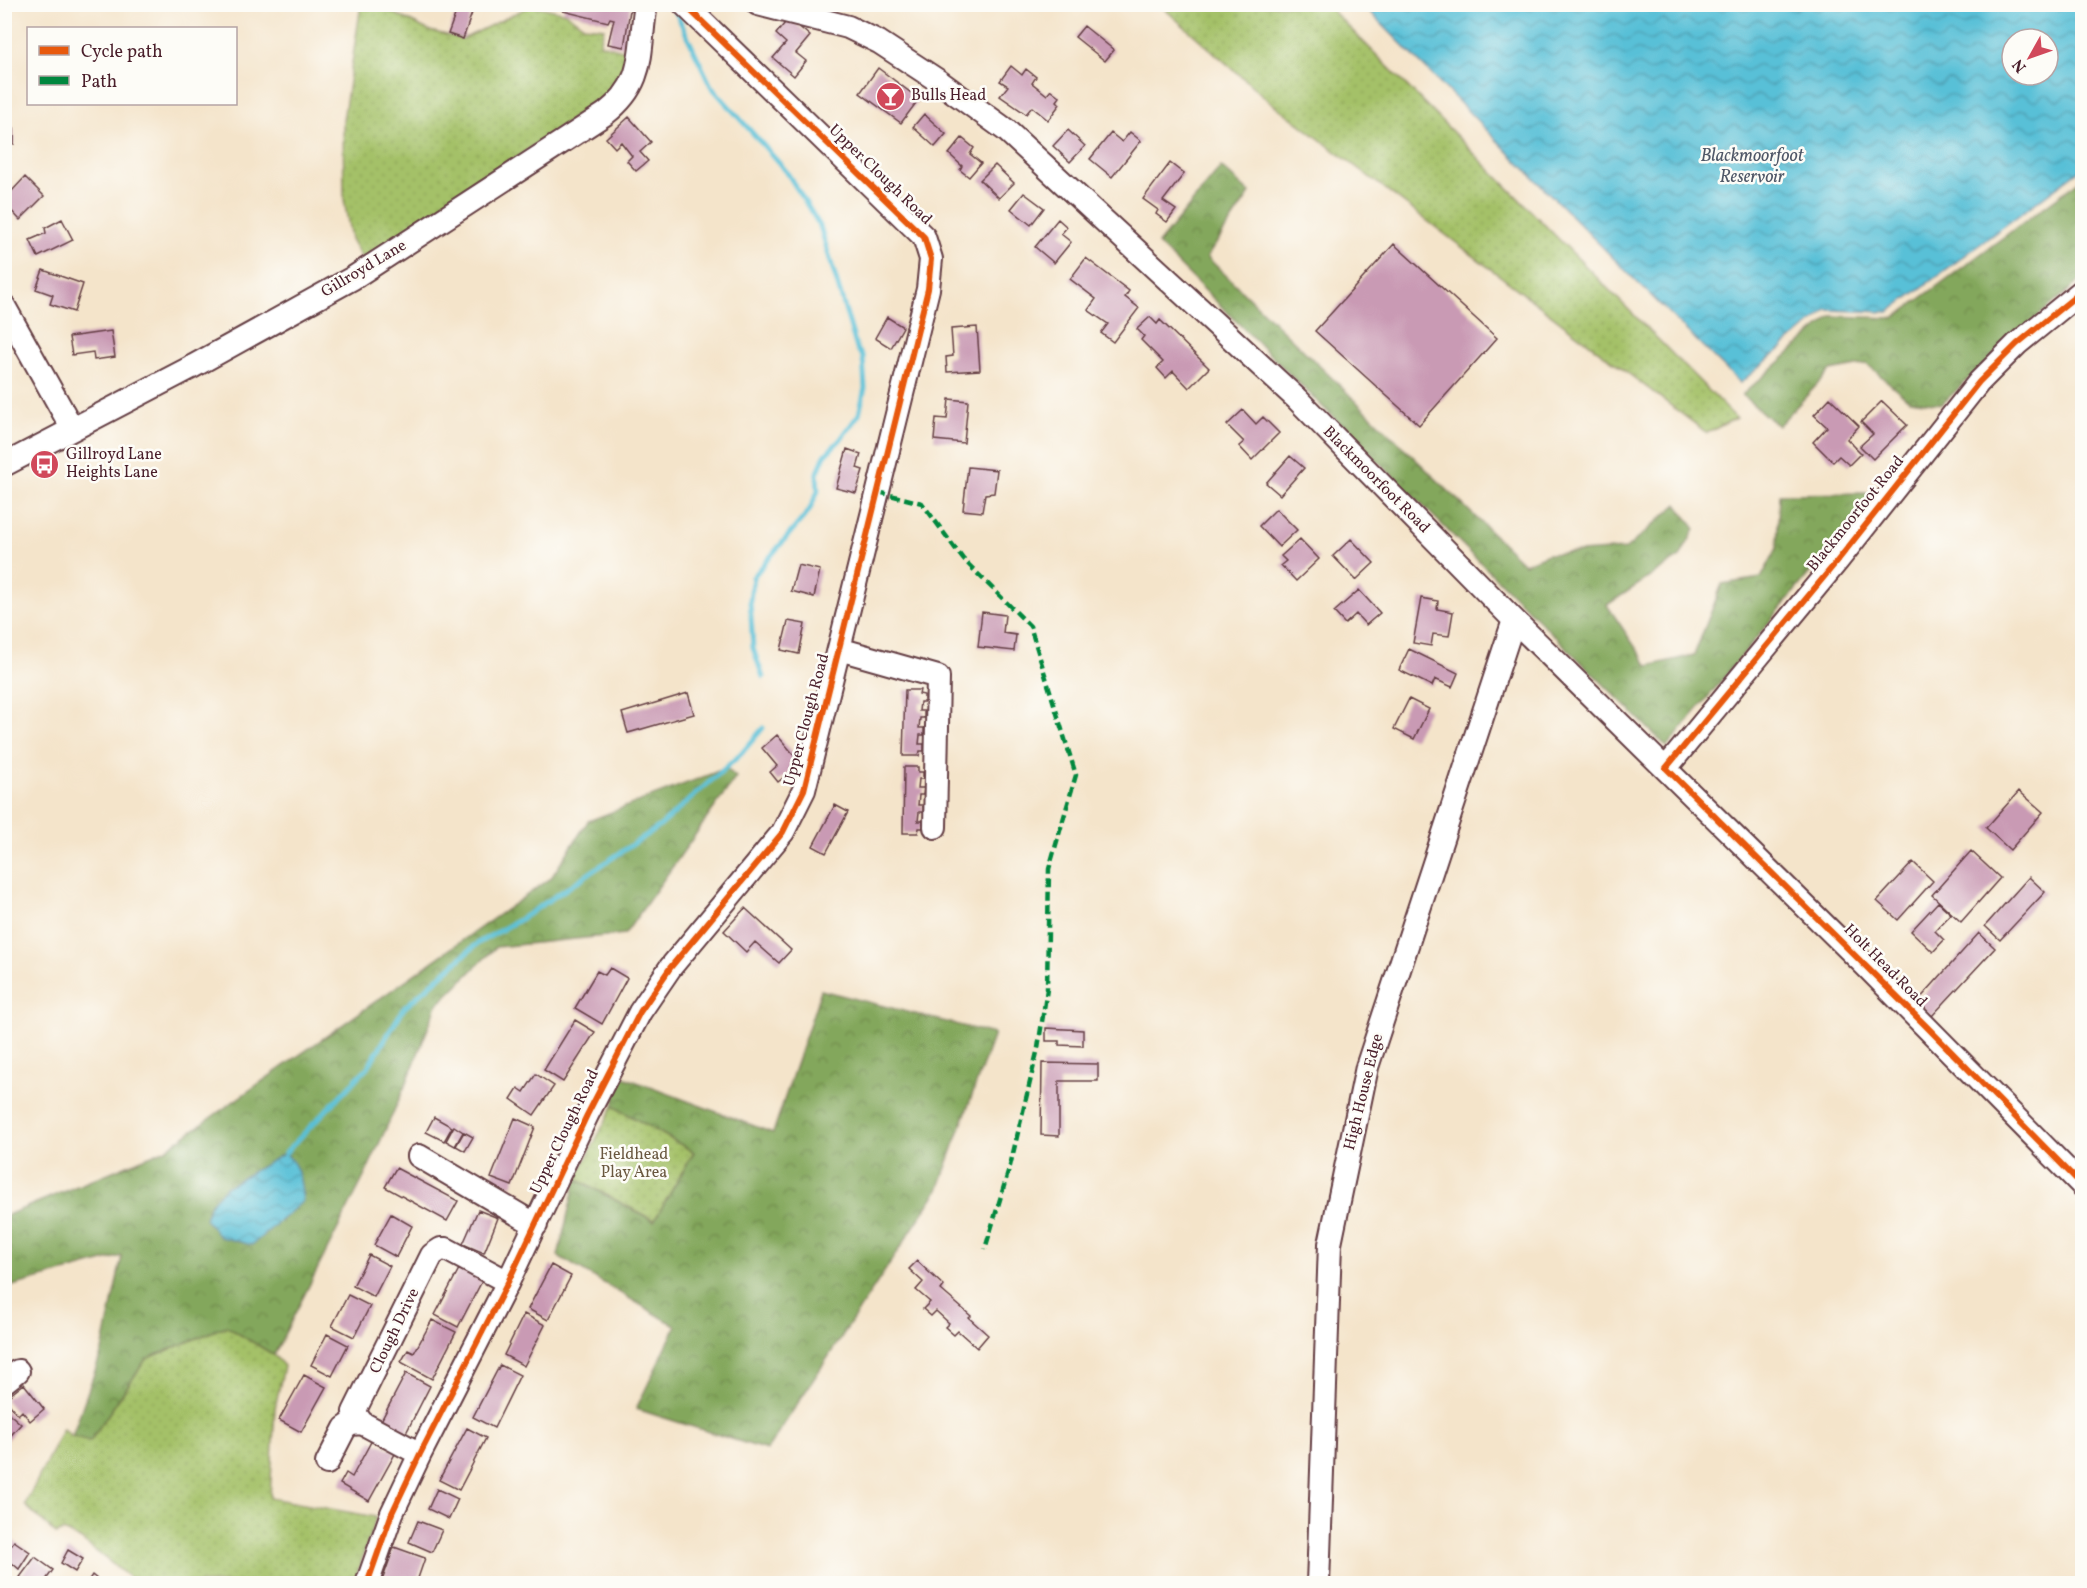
<svg xmlns="http://www.w3.org/2000/svg" width="2087" height="1588" font-family="Vollkorn,serif">
	<style>
		.grass { fill: url(#grass-dots); stroke: #77704a; stroke-width: 1.5 }
		.forest { fill: url(#forest-crowns); stroke: #666344; stroke-width: 1.5 }
		.water { fill: url(#water-waves); stroke: #527081; stroke-width: 1.5; fill-rule: evenodd }
		.lines { fill: none; stroke-linecap: round; stroke-linejoin: round }
		.stream { stroke: #59c0d7; stroke-width: 5 }
		.building { fill: #c99ab4 }
		.minor-casing { stroke: #643d43; stroke-width: 26 }
		.minor { stroke: #fff; stroke-width: 22 }
		.quiet { stroke: #00873e; stroke-width: 4.5; stroke-dasharray: 9 4.5; stroke-linecap: butt }
		.cycleway-casing { stroke: #fdfcf7; stroke-width: 10 }
		.cycleway { stroke: #e8590c; stroke-width: 6 }
		.labels { text-anchor: middle; dominant-baseline: central; stroke-width: 5; stroke-linejoin: round; paint-order: stroke }
		.poi-label { font-size: 16px; fill: #4a1f2b; stroke: #fdfcf7; text-anchor: start }
		.street-label { font-size: 16px; fill: #4a1f2b; stroke: #fdfcf7 }
		.park-label { font-size: 16px; fill: #6a5840; stroke: #fdfcf7 }
		.water-label { font-size: 18px; font-style: italic; fill: #4f5767; stroke: #fdfcf7 }
	</style>
	<defs>
		<pattern id="grass-dots" width="8" height="8" patternUnits="userSpaceOnUse" patternTransform="scale(1.5)"><rect width="8" height="8" fill="#a4c168"/><path d="M2 2h.1M6 6h.1" fill="none" stroke="#8fa55a" stroke-width="1.8" stroke-linecap="round"/></pattern>
		<pattern id="forest-crowns" width="20" height="18" patternUnits="userSpaceOnUse" patternTransform="scale(1.5)"><rect width="20" height="18" fill="#83a75c"/><path d="M2 6a3 3 0 1 1 6 0M12 15a3 3 0 1 1 6 0" fill="none" stroke="#6d874c"/></pattern>
		<pattern id="water-waves" width="16" height="10" patternUnits="userSpaceOnUse" patternTransform="scale(1.5)"><rect width="16" height="10" fill="#59c0d7"/><path d="M0 5q4-4 8 0t8 0" fill="none" stroke="#4c9baf"/></pattern>
	</defs>
	<rect width="100%" height="100%" fill="#fdfcf7"/>
	<filter id="ink" filterUnits="userSpaceOnUse"><feTurbulence type="fractalNoise" baseFrequency=".0167" numOctaves="2"/><feDisplacementMap in="SourceGraphic" scale="12" xChannelSelector="R" yChannelSelector="G"/><feConvolveMatrix kernelMatrix="1 2 1 2 8 2 1 2 1" color-interpolation-filters="sRGB"/></filter>
	<filter id="wash" filterUnits="userSpaceOnUse"><feTurbulence type="fractalNoise" baseFrequency=".008" numOctaves="4" result="noise"/><feDisplacementMap in="SourceGraphic" scale="24" xChannelSelector="R" yChannelSelector="G"/><feGaussianBlur stdDeviation="1.35" result="paint"/><feColorMatrix in="noise" values="0 0 0 0 0 0 0 0 0 0 0 0 0 0 0 0 0 1.4 0 .05"/><feComposite in="paint" operator="in"/></filter>
	<g filter="url(#wash)">
		<rect width="100%" height="100%" fill="#f4e4ca"/>
		<path class="grass" d="M361,5H377L430,31L463,39L532,5L566,13L584,26L604,28L600,44L630,52L629,68L620,86L488,177L362,259L351,239L344,200L343,120Z
			M1160,5H1327L1736,418L1707,433L1268,100Z
			M613,1106L694,1152L655,1221L576,1179Z
			M226,1326L274,1355L284,1366L275,1408L270,1498L376,1517L354,1583L138,1584L80,1539L63,1531L56,1534L25,1505L63,1428L72,1436L90,1441L146,1359Z"/>
		<path class="forest" d="M1221,167L1250,193L1207,257L1524,564L1548,554L1626,549L1677,504L1695,529L1680,557L1607,605L1648,666L1694,655L1722,584L1761,578L1777,548L1779,494L1875,493L1667,747L1158,244Z
			M2082,179V279L2002,347L1942,404L1909,400L1867,364L1830,371L1778,426L1742,395L1832,316L1894,318Z
			M726,768L736,777L625,934L496,947L437,1005L407,1082L366,1173L274,1355L226,1326L146,1359L90,1441L72,1436L102,1351L122,1256L5,1288V1216L166,1149L551,878L588,821Z
			M821,990L994,1034L938,1190L767,1450L636,1409L676,1326L558,1256L576,1179L654,1221L694,1152L613,1106L621,1076L773,1133Z"/>
		<path class="water" d="M1363,5H2082V168L1889,312L1827,310L1740,383L1632,277ZM2012,39H2048V75H2012Z
			M285,1153C300,1166 301,1183 303,1201L252,1245L220,1237L205,1219L210,1204L226,1187Z"/>
		<g class="lines">
			<path class="stream" d="M672,4L711,86L786,171L820,226L857,349L863,357L865,388L859,414L840,440L825,455L817,474L818,491L809,511L753,577L750,600L753,648L763,677
				M285,1153L368,1067L404,1008L478,943L524,917L660,826L741,754L763,728"/>
		</g>
		<g id="blocks">
			<path class="building" d="M459,4H475L463,39L448,34Z
				M565,4L612,6L613,4H631L624,47L608,44L614,19L610,18L608,22L563,11Z
				M789,18L810,36L796,53L806,61L794,76L773,58L786,43L776,34Z
				M1084,26L1114,50L1105,61L1075,37Z
				M1011,66L1022,75L1026,69L1036,77L1032,83L1047,95L1051,90L1060,97L1057,101L1060,104L1048,120L1032,107L1026,114L1000,96L1008,86L1000,81Z
				M878,68L919,99L901,123L860,93Z
				M924,114L946,134L935,147L913,127Z
				M629,117L651,142L640,152L648,161L636,171L627,161L632,156L621,142L615,148L606,138Z
				M4,128H14V144H4Z
				M1068,130L1085,146L1070,162L1053,146Z
				M1130,132L1141,141L1112,177L1090,159L1111,133L1122,142Z
				M962,138L974,148L970,154L981,163L969,177L960,170L962,166L949,154Z
				M1170,163L1184,174L1163,201L1176,210L1167,222L1156,214L1158,210L1143,199Z
				M995,165L1014,183L999,198L980,180Z
				M25,177L44,196L20,220L8,207L4,211V187L6,185L12,191Z
				M1024,193L1044,208L1031,225L1011,209Z
				M62,219L73,240L38,257L30,240L46,233L45,228Z
				M1058,219L1067,227L1061,234L1071,242L1054,263L1035,247Z
				M1394,244L1497,338L1419,425L1315,331Z
				M1086,258L1129,291L1125,297L1139,308L1113,342L1101,333L1108,324L1088,310L1096,299L1070,279Z
				M43,270L83,284L74,312L50,304L53,295L36,289Z
				M887,317L903,327L891,348L875,338Z
				M1150,317L1157,324L1160,320L1209,368L1189,388L1173,371L1166,378L1157,368L1163,362L1141,340L1144,336L1137,329Z
				M977,327L980,370L947,372L946,357L953,356L951,329Z
				M111,331L115,357L94,360L93,352L72,355L69,337Z
				M1830,398L1859,426L1847,439L1861,453L1849,465L1839,456L1833,462L1813,442L1827,427L1814,415Z
				M949,399L968,401L964,443L934,440L936,418L947,419Z
				M1882,401L1907,425L1873,459L1860,446L1873,434L1861,422Z
				M1243,410L1256,424L1263,417L1279,433L1252,460L1239,446L1244,442L1227,425Z
				M847,449L861,454L857,468L863,470L856,493L836,488Z
				M1290,456L1304,468L1280,495L1266,483Z
				M968,467L997,470L994,493L985,494L982,512L963,510Z
				M1276,509L1297,530L1279,547L1259,526Z
				M1300,539L1319,559L1296,581L1281,565L1286,561L1281,556Z
				M1351,539L1374,563L1356,580L1333,556Z
				M798,565L820,570L814,597L791,591Z
				M1359,590L1380,613L1366,625L1356,614L1345,624L1334,612Z
				M1421,598L1438,601L1437,609L1453,612L1449,636L1433,634L1431,646L1413,643Z
				M982,612L1005,615L1003,633L1016,635L1014,651L978,647Z
				M788,621L805,624L799,654L781,650Z
				M1409,649L1458,673L1452,687L1435,679L1432,686L1399,670Z
				M905,690H920L919,694L924,695V702H920L919,711H924V718H920L919,728H924V735H920L919,744H924V751H920L919,756H903Z
				M688,693L694,714L628,733L622,713Z
				M1409,699L1429,709L1414,739L1394,729Z
				M777,735L801,763L778,782L770,772L777,766L762,748Z
				M904,767H918V772H923V779H919L918,788H924L923,795H919L918,805H923V812H919L918,821H923V828H919L918,833H903Z
				M2019,791L2043,812L2010,850L1986,828Z
				M835,805L848,812L826,853L813,846Z
				M1971,851L2000,878L1961,922L1932,895Z
				M1913,862L1933,881L1898,920L1877,901Z
				M2029,877L2045,892L2000,940L1985,926Z
				M1938,902L1951,914L1935,931L1944,940L1933,952L1911,931Z
				M745,908L791,950L779,963L755,942L746,952L724,931Z
				M1979,933L1995,948L1932,1016L1917,1002Z
				M610,968L627,978L602,1024L575,1008L597,971L605,975Z
				M575,1020L595,1032L563,1082L544,1070Z
				M1046,1028L1083,1030V1046L1059,1045V1041H1046Z
				M1042,1063L1098,1064V1081H1059V1136L1041,1135Z
				M536,1074L554,1086L534,1115L511,1099L518,1088L524,1092Z
				M434,1117L452,1127L444,1141L426,1132Z
				M515,1118L535,1127L512,1186L491,1178Z
				M454,1126L463,1132L455,1146L446,1141Z
				M464,1132L473,1137L465,1151L456,1146Z
				M396,1168L458,1201L447,1221L385,1187Z
				M478,1210L498,1218L484,1253L463,1244Z
				M391,1214L412,1226L396,1257L374,1245Z
				M369,1255L390,1266L374,1297L353,1286Z
				M917,1261L944,1286L941,1290L971,1316L969,1318L988,1335L977,1348L958,1331L954,1335L945,1327L949,1323L936,1311L931,1316L923,1309L930,1302L916,1290L923,1282L909,1269Z
				M551,1265L571,1276L548,1320L528,1309Z
				M459,1269L482,1281L458,1327L435,1315Z
				M348,1295L370,1306L354,1337L332,1326Z
				M524,1314L545,1325L524,1366L504,1355Z
				M432,1320L456,1332L432,1379L401,1362L408,1350L414,1353Z
				M327,1334L348,1345L332,1376L311,1365Z
				M500,1365L520,1375L494,1428L473,1417Z
				M406,1373L430,1386L406,1433L381,1421Z
				M304,1375L326,1387L301,1432L279,1420Z
				M24,1384L44,1409L30,1421L22,1411L18,1415L5,1399Z
				M4,1409L21,1424L4,1443Z
				M467,1428L486,1438L459,1490L439,1480Z
				M372,1440L396,1452L369,1501L340,1484L346,1473L352,1477Z
				M437,1489L458,1499L449,1519L428,1509Z
				M418,1521L442,1530L432,1552L409,1542Z
				M14,1541L30,1552L19,1569L12,1563L8,1569L4,1567V1555Z
				M394,1547L425,1558L416,1584H381Z
				M68,1550L83,1559L75,1572L61,1563Z
				M35,1557L53,1570L43,1584H29L20,1577Z
				M92,1575L103,1584H86Z"/>
		</g>
	</g>
	<g filter="url(#ink)">
		<use href="#blocks" fill-opacity="0" stroke="#643d43" stroke-width="1.5"/>
		<g class="lines">
			<defs>
				<path id="minor" d="M758,4L848,27L879,42L937,80L1006,130L1297,399L1514,620L1864,964L2082,1185
					M4,306L72,428
					M4,465L190,368L353,278L605,114C647,82 638,51 646,4
					M839,649L938,677L935,827
					M1666,768L1838,560L1979,382L2017,344L2082,291
					M419,1156L536,1225
					M4,1382L18,1371
					M420,1454L362,1423L354,1412L432,1255L441,1249H446L508,1282
					M327,1463L345,1428L351,1424L362,1423
					M367,1584L392,1513L420,1454L508,1282L587,1115L640,1012L670,968L783,832L804,790L928,289L931,259L924,237L684,4
					M1318,1584L1330,1244L1367,1067L1514,620"/>
			</defs>
			<use href="#minor" class="minor-casing"/>
			<use href="#minor" class="minor"/>
			<path class="quiet" d="M878,492L922,503L963,559L1030,626L1076,775L1049,869L1047,989L1038,1048L1010,1166L985,1249"/>
			<defs>
				<path id="cycleway" d="M2082,291L2017,344L1979,382L1838,560L1666,768L1925,1025L2082,1185
					M367,1584L392,1513L420,1454L508,1282L587,1115L640,1012L670,968L783,832L804,790L928,289L931,259L924,237L684,4"/>
			</defs>
			<use href="#cycleway" class="cycleway-casing"/>
			<use href="#cycleway" class="cycleway"/>
		</g>
	</g>
	<defs>
		<symbol id="bar-disc" viewBox="-11 -11 22 22"><circle r="9.5" fill="#d1495b" stroke="#fdfcf7"/><path d="M-6-5H6L.8 .8V4.5H3.5V6h-7V4.5H-.8V.8Z" fill="#fff"/></symbol>
		<symbol id="bus-disc" viewBox="-11 -11 22 22"><circle r="9.5" fill="#d1495b" stroke="#fdfcf7"/><path d="M-5-6H5V4H4V6H2V4H-2V6H-4V4H-5ZM-3.5-4V0h7V-4ZM-3.5 1.2v1.5H-2V1.2ZM2 1.2v1.5H3.5V1.2Z" fill="#fff"/></symbol>
	</defs>
	<g fill-rule="evenodd">
		<use href="#bar-disc" x="874" y="80" width="33" height="33"/>
		<use href="#bus-disc" x="28" y="448" width="33" height="33"/>
	</g>
	<g class="labels">
		<g class="poi-label">
			<text x="911" y="96">Bulls Head</text>
			<text x="66" y="455">Gillroyd Lane<tspan x="66" dy="18">Heights Lane</tspan></text>
		</g>
		<g class="street-label">
			<text transform="translate(880 175) rotate(44)">Upper Clough Road</text>
			<text transform="translate(364 269) rotate(-31)">Gillroyd Lane</text>
			<text transform="translate(1376 480) rotate(45)">Blackmoorfoot Road</text>
			<text transform="translate(1856 514) rotate(-51)">Blackmoorfoot Road</text>
			<text transform="translate(807 720) rotate(-75)">Upper Clough Road</text>
			<text transform="translate(1885 966) rotate(45)">Holt Head Road</text>
			<text transform="translate(1364 1092) rotate(-76)">High House Edge</text>
			<text transform="translate(565 1132) rotate(-64)">Upper Clough Road</text>
			<text transform="translate(395 1331) rotate(-64)">Clough Drive</text>
		</g>
		<g class="park-label">
			<text x="634" y="1155">Fieldhead<tspan x="634" dy="18">Play Area</tspan></text>
		</g>
		<g class="water-label">
			<text x="1752" y="156">Blackmoorfoot<tspan x="1752" dy="21">Reservoir</tspan></text>
		</g>
	</g>
	<rect width="2087" height="1588" fill="none" stroke="#fdfcf7" stroke-width="24"/>
	<rect x="27" y="27" width="210" height="78" fill="#fdfcf7" stroke="#b5a4a5" stroke-width="1.5"/>
	<rect x="39" y="46" width="30" height="9" fill="#e8590c" stroke="#b5a4a5" stroke-width="1.5"/>
	<text x="81" y="57" font-size="18" fill="#4a1f2b">Cycle path</text>
	<rect x="39" y="76" width="30" height="9" fill="#00873e" stroke="#b5a4a5" stroke-width="1.5"/>
	<text x="81" y="87" font-size="18" fill="#4a1f2b">Path</text>
	<g transform="translate(2030 57) rotate(230)"><circle r="28" fill="#fdfcf7" stroke="#b5a4a5" stroke-width="1.5"/>
	<path d="M0-4.5L10 22L0 15L-10 22Z" fill="#d1495b"/>
	<text y="-9" font-size="16" font-weight="bold" text-anchor="middle" fill="#4a1f2b">N</text>
	</g>
</svg>
